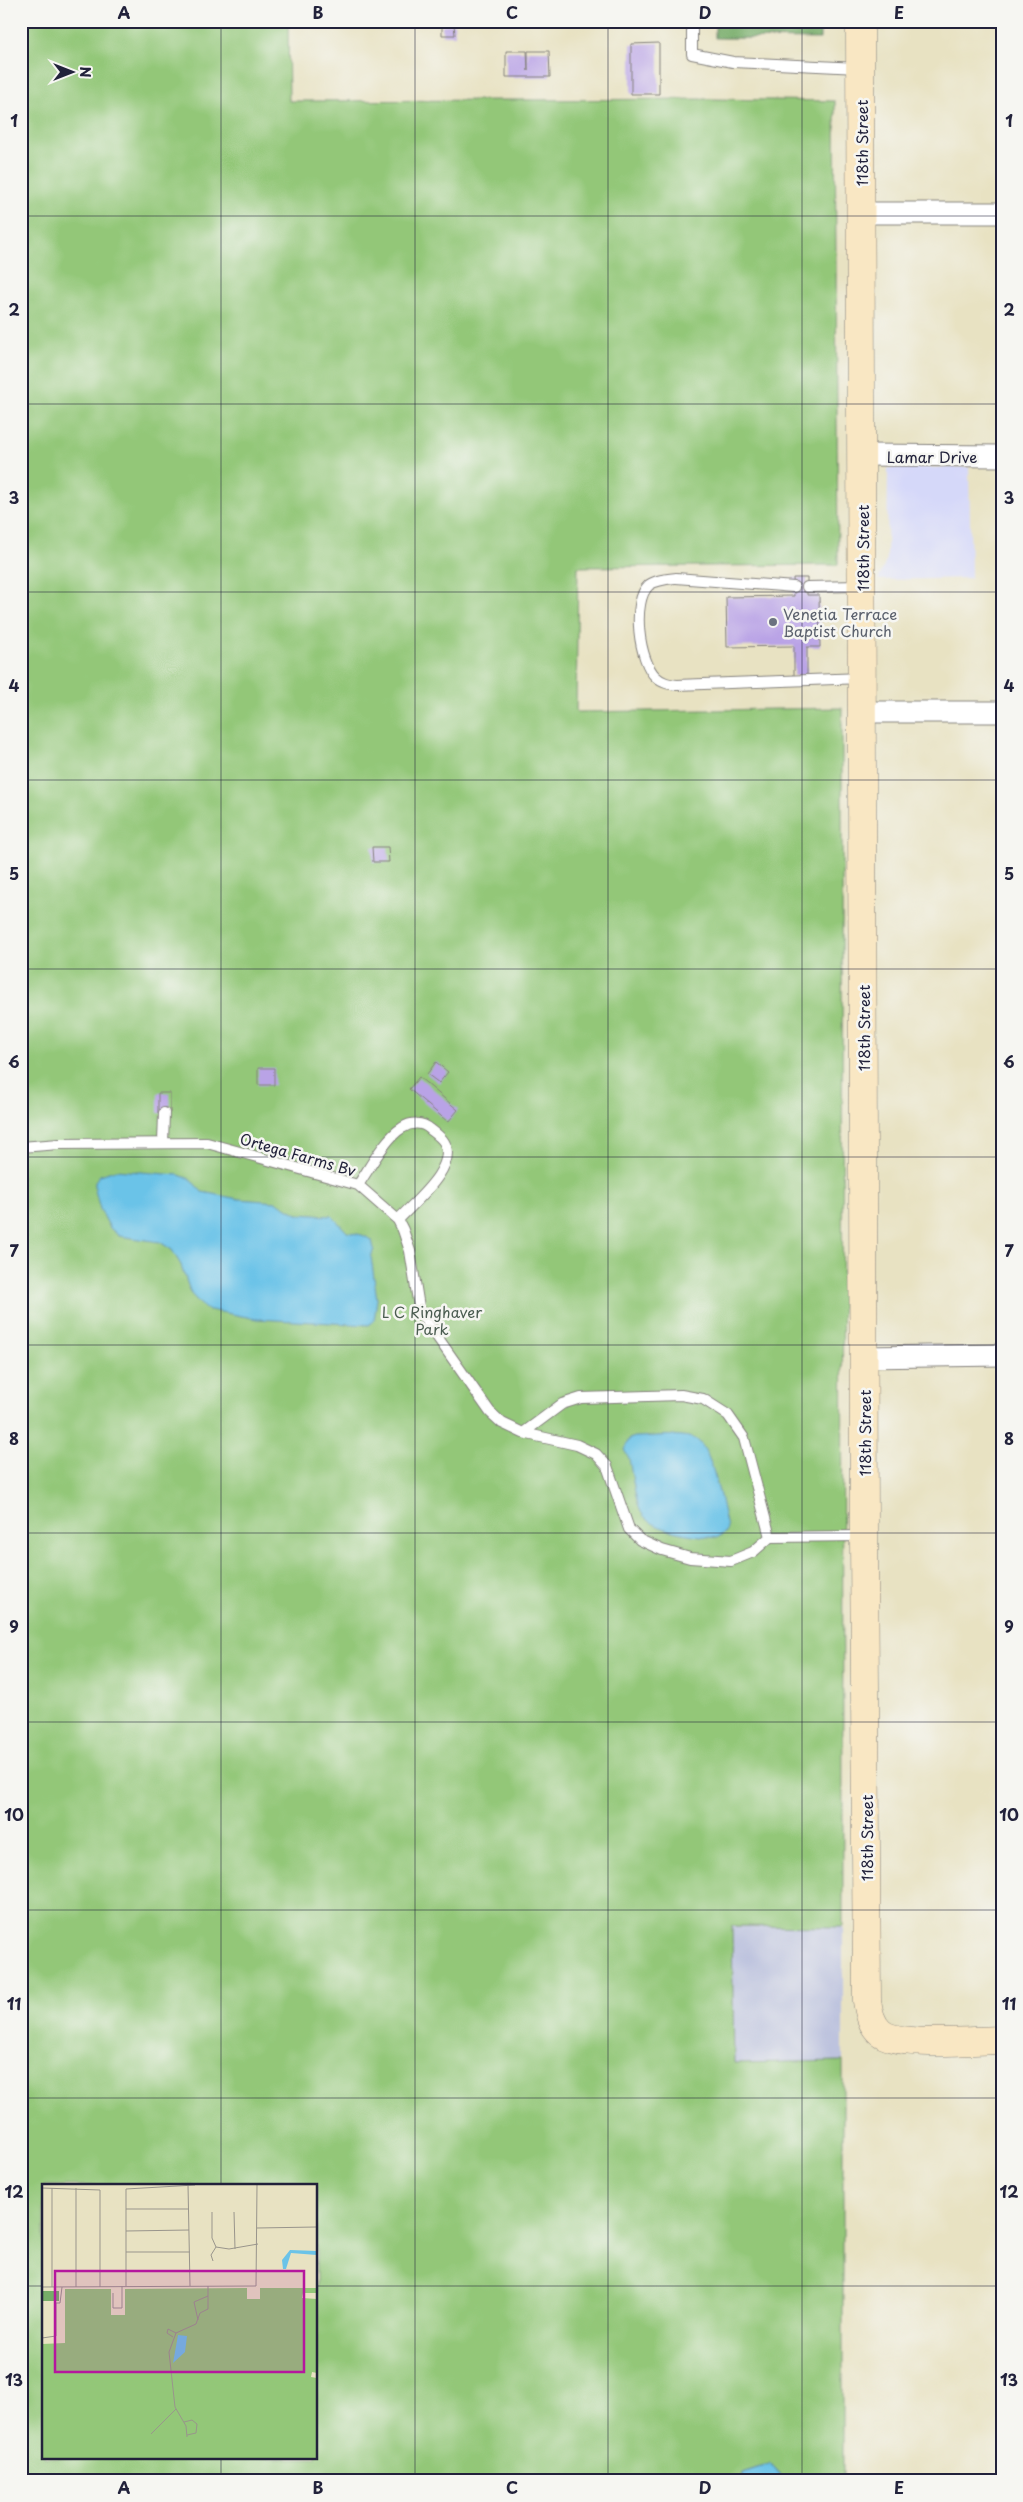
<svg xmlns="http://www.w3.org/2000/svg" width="1023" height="2502" font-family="'Playpen Sans',sans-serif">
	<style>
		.built { fill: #d5d8f9 }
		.industrial { fill: #bdc3de }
		.green { fill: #93c778; stroke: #5a745a; fill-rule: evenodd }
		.forest { fill: #76ac68; stroke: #4c6752 }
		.water { fill: #6bc3e8; stroke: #467292 }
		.building { fill: #b9a3e6 }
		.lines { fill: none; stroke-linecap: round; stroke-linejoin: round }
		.lane-casing { stroke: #85827e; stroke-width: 12 }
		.street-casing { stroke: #85827e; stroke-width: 23 }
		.secondary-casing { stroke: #85827e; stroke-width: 29 }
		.lane { stroke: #fff; stroke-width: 10 }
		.street { stroke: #fff; stroke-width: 21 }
		.secondary { stroke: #f9e7c3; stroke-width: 28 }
		.grid { fill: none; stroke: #22223b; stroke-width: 1; stroke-opacity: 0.55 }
		.worship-dot { fill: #6b7280; stroke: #f6f6f2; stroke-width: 2 }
		.labels { text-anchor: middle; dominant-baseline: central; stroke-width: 5; stroke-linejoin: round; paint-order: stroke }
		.street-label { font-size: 15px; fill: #22223b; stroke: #f6f6f2 }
		.worship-label { font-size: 15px; fill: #5b616d; stroke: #f6f6f2; text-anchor: start }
		.park-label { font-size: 15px; fill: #4a5c50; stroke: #f6f6f2 }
		.inset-road { fill: none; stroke: #99958c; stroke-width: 1 }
		.view { fill: #b5179e; fill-opacity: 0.15; stroke: #b5179e; stroke-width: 2.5 }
		.inset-edge { fill: none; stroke: #22223b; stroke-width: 2.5 }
		.neatline { fill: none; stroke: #22223b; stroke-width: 2 }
		.grid-label { font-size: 16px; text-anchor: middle; font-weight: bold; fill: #22223b }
	</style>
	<rect width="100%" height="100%" fill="#f6f6f2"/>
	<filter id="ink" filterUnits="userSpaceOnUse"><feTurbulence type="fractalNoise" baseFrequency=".02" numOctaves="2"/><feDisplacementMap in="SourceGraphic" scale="10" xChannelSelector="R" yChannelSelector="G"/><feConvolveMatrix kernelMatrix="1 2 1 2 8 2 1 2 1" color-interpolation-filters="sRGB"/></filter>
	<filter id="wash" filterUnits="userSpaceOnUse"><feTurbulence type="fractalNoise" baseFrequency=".0096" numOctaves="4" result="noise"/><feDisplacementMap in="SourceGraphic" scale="20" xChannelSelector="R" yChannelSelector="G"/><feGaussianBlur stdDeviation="1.12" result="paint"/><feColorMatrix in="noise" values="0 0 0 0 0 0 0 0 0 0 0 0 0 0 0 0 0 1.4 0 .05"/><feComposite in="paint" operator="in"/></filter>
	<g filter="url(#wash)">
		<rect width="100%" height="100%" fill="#e8e2c2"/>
		<path class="built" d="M969,467L971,578L878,580L887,559L888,468Z"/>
		<path class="industrial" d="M732,1926L843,1927V2061L734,2063Z"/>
		<path class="green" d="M21,21H288L289,101L715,99L835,101L838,565L578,567L576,712L842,708L843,1927L732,1926L734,2063L843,2061V2481H786L770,2464L742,2473V2481H21ZM44,2186H316V2458H44Z"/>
		<path class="forest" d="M715,21H820V39L715,38Z"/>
		<path class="water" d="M115,1170L179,1175L190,1179L202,1192L239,1199L277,1202L297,1214L332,1216L347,1232L362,1235L372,1240L374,1249L371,1257L377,1299L374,1321L369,1325L257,1319L205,1309L191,1294L181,1265L172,1250L160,1242L119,1236L110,1228L100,1209L95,1190V1181L100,1175Z
			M635,1437C652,1437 676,1433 693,1438C712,1443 722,1508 727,1527L726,1532L717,1538C696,1535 653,1533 641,1512C636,1503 631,1470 629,1458L624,1450L629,1439Z
			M770,2464L786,2481H742V2473Z"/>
		<g id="blocks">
			<path class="building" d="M454,24L455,35H442V25Z
				M659,43V94H631V44Z
				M506,51H527L528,71V51H549L550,77H506Z
				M793,578H807V595H819L820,647H807V675L794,676V646L727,647L726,597L794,596Z
				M372,847H388L389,862H373Z
				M436,1062L448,1072L439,1083L427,1074Z
				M258,1068H274V1085H258Z
				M419,1077L458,1110L448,1122L409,1089Z
				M158,1093H170V1113H158Z"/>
		</g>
	</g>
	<g filter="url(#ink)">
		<use href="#blocks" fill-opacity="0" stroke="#85827e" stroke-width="1"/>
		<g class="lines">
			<defs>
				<path id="lane" d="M692,21V54L733,62L858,68
					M794,587L676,578C667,579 656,580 649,585C631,601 639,662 656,677C662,683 669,684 677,685L862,678
					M807,587L861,586
					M163,1143L164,1113
					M21,1147L59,1144L207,1143L358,1185L398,1220L403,1230L410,1251L419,1307L424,1318L490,1412L502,1423L523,1433L577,1445L596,1454L607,1466L629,1529L640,1540L662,1550L690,1558L731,1561L753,1552L770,1537L863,1536
					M358,1185C369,1169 386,1137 402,1128C411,1122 422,1122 430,1129C435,1133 441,1137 444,1142C459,1167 413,1203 398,1220
					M523,1433L562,1404L581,1398L681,1395L703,1399L728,1415L744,1438L770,1537"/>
				<path id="street" d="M861,213H1002
					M862,455L1002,456
					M863,712H1002
					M864,1357L1002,1355"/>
				<path id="secondary" d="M860,21L864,1536L867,2001C869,2012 871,2024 880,2032C898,2048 976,2040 1002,2040"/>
			</defs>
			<use href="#lane" class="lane-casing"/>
			<use href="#street" class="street-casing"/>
			<use href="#secondary" class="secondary-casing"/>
			<use href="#lane" class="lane"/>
			<use href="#street" class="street"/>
			<use href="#secondary" class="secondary"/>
		</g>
	</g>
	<path class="grid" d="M221,21V2186M415,21V2481M608,21V2481M802,21V2481M21,216H1002M21,404H1002M21,592H1002M21,780H1002M21,969H1002M21,1157H1002M21,1345H1002M21,1533H1002M21,1722H1002M21,1910H1002M21,2098H1002M21,2286H44M316,2286H1002M221,2458V2481"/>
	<circle class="worship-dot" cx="773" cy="622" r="5"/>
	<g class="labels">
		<g class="street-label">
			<text transform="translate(861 143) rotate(-90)">118th Street</text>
			<text x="932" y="456">Lamar Drive</text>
			<text transform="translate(862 548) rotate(-90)">118th Street</text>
			<text transform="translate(863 1028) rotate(-90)">118th Street</text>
			<text transform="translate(298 1154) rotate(16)">Ortega Farms Bv</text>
			<text transform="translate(864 1433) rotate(-90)">118th Street</text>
			<text transform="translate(866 1838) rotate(-90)">118th Street</text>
		</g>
		<g class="worship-label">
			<text x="783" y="613">Venetia Terrace<tspan x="783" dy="17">Baptist Church</tspan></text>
		</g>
		<g class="park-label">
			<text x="432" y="1311">L C Ringhaver<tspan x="432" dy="17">Park</tspan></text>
		</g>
	</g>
	<g transform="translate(42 2184)">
		<rect width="275" height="275" fill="#e8e2c2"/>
		<path d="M205,104V115H218V104H275V109H261L260,114L275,115V189L270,188L269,193L275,194V274H0V160L23,159V105H69V131H83V105Z" fill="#93c778"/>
		<path d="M0,107H17V117H0Z" fill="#76ac68"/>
		<path d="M248,66L275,67V71L249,69L244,85H241L240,76ZM136,151L145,152L143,168L131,179Z" fill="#6bc3e8"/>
		<path class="inset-road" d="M146,1L148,102M0,4L58,6V103M34,4V103M84,25H147M170,28V54L174,63M192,28L193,65M215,44L274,43M84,47L147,46M174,63L187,65L216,60M84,68H148M171,77L169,71L174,63M84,102V5L153,1M0,103L214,102L215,1M10,103V4M71,109V124H80V102M156,136L152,118L166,112M131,153L125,149L126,145L134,149M0,154L14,152V119H18L20,103M142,238L150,236L155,240L154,249L145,251M109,250L134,225M145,253L144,242L133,223L127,168L134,149L154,140L158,129L166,125V102"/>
		<path class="view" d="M13,87H262V188H13Z"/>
		<rect width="275" height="275" class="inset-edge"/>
	</g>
	<rect width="1023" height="2502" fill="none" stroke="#f6f6f2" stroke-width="55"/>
	<g transform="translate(72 72) rotate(90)" stroke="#f6f6f2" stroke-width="4" paint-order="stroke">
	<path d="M0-4L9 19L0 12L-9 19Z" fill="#22223b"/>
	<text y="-8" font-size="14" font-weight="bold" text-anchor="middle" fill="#22223b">N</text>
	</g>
	<rect x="28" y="28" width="968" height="2446" class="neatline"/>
	<g class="grid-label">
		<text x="124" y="19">A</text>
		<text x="318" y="19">B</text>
		<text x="512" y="19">C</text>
		<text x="705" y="19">D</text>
		<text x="899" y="19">E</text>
		<text x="14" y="127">1</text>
		<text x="1009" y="127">1</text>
		<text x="14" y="316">2</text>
		<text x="1009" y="316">2</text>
		<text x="14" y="504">3</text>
		<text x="1009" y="504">3</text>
		<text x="14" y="692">4</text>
		<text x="1009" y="692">4</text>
		<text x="14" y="880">5</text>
		<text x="1009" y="880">5</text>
		<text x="14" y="1068">6</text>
		<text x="1009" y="1068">6</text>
		<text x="14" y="1257">7</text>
		<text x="1009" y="1257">7</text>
		<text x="14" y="1445">8</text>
		<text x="1009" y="1445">8</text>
		<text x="14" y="1633">9</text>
		<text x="1009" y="1633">9</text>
		<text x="14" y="1821">10</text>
		<text x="1009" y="1821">10</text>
		<text x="14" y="2010">11</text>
		<text x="1009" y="2010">11</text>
		<text x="14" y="2198">12</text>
		<text x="1009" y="2198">12</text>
		<text x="14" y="2386">13</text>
		<text x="1009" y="2386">13</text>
		<text x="124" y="2494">A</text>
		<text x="318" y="2494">B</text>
		<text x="512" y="2494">C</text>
		<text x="705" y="2494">D</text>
		<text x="899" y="2494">E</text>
	</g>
</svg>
